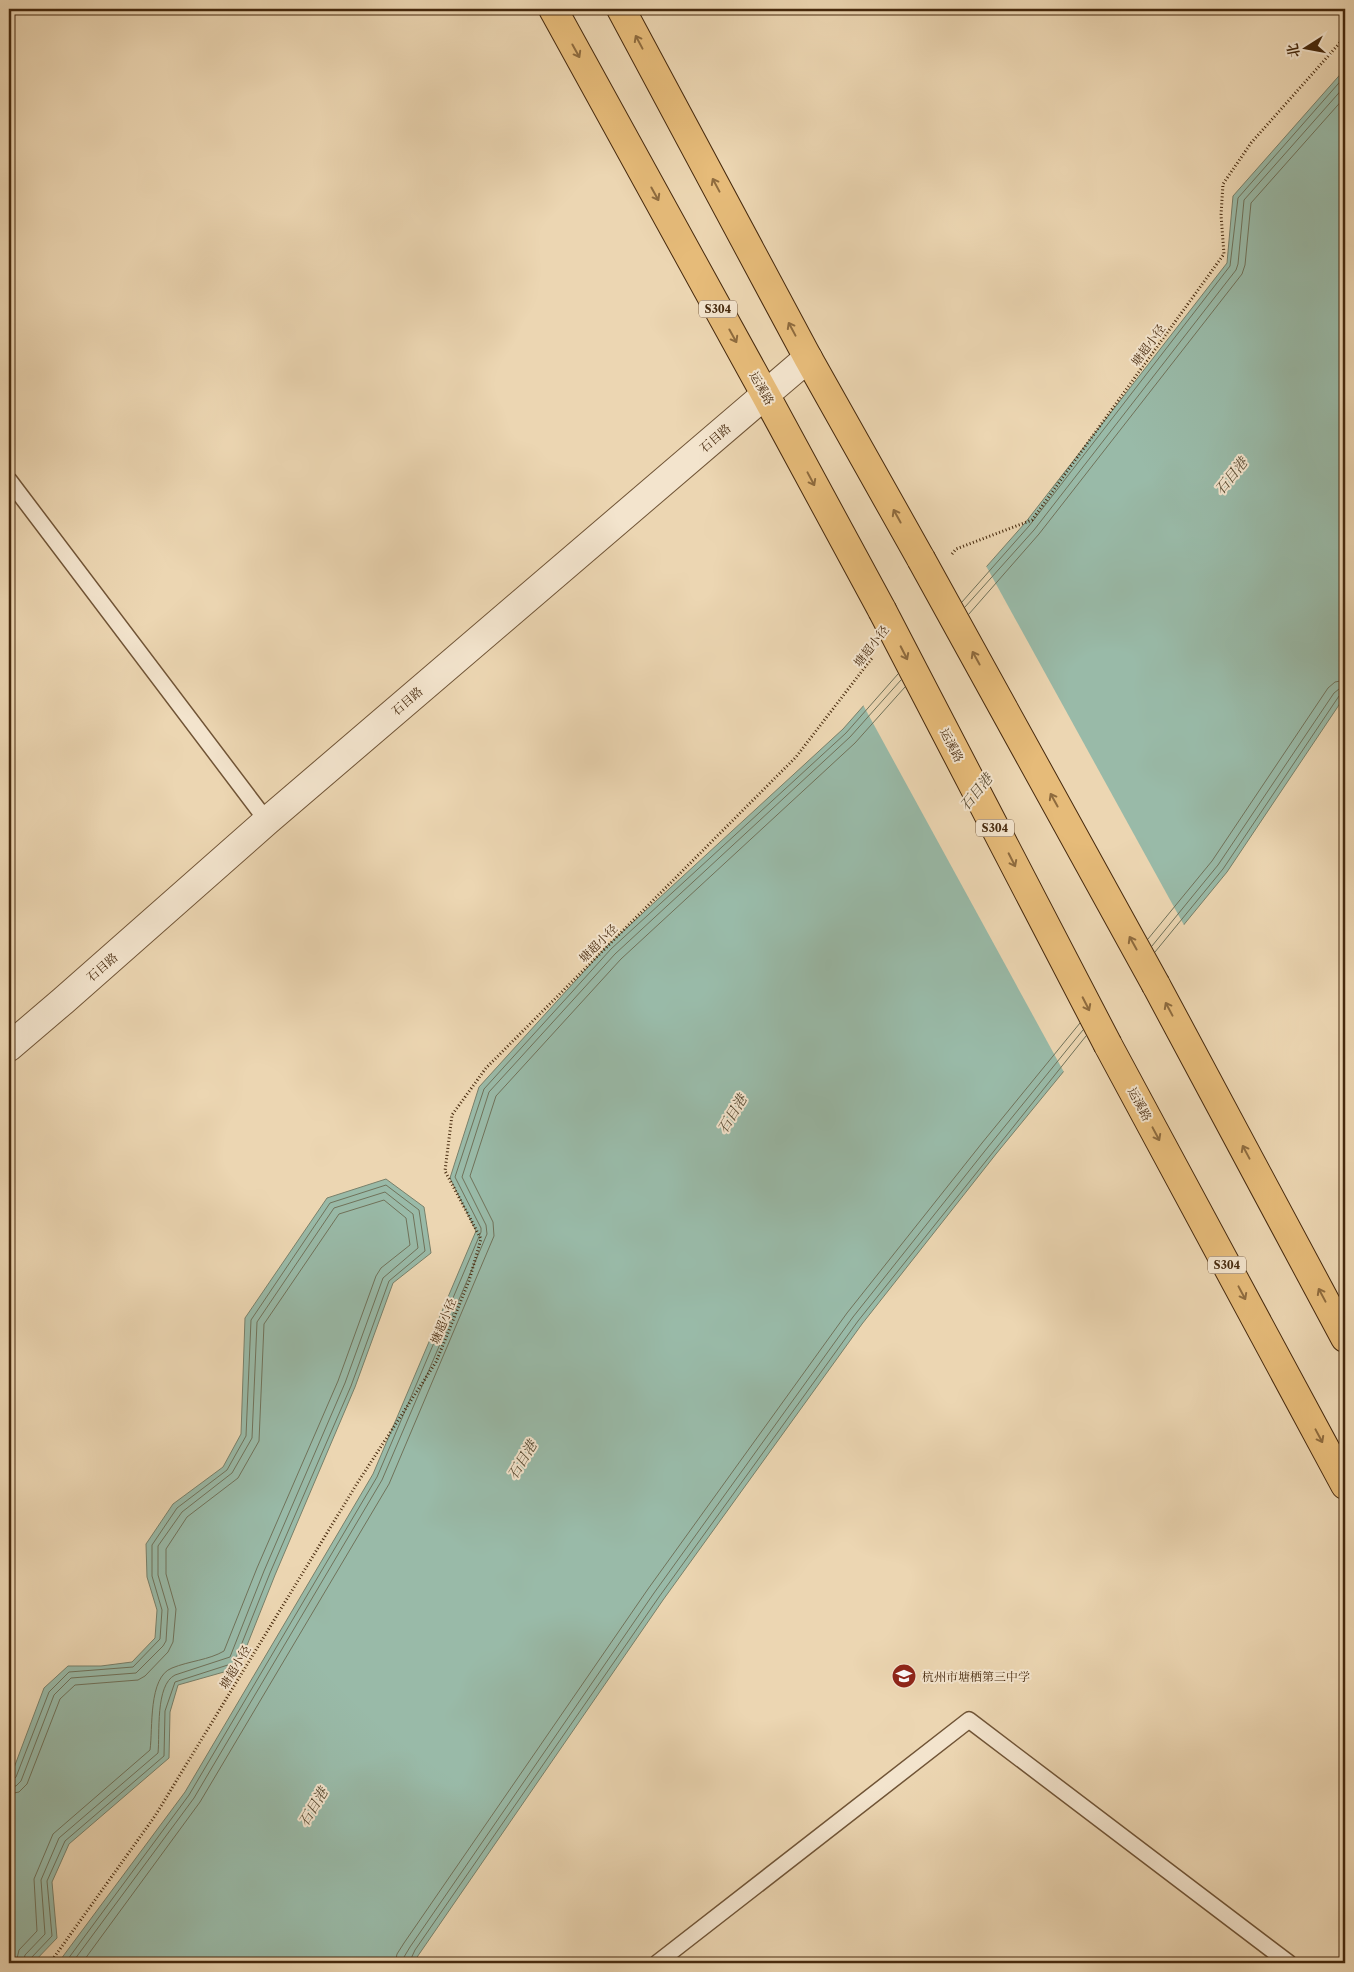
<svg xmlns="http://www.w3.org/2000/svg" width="1354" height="1972" font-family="'Libre Caslon Text','Noto Serif SC',serif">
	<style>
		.water { fill: #99baa8; stroke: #78806a }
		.pier { fill: #ecd6b2 }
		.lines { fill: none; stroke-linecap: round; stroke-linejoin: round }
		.shore { stroke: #70725a; stroke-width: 1 }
		.service-casing { stroke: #705436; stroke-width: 18 }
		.tertiary-casing { stroke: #705436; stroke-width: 30 }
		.trunk-casing { stroke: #46290d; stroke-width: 30 }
		.path { stroke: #46290d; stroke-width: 3; stroke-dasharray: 1 2.5; stroke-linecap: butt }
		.service { stroke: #f3e4cd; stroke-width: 15 }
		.tertiary { stroke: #f3e4cd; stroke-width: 28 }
		.trunk { stroke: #e6bb79; stroke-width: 28 }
		.trunk-bridge-casing { stroke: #46290d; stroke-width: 30; stroke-linecap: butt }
		.trunk-bridge { stroke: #e6bb79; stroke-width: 28 }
		.oneway { stroke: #8e6b3e }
		.labels { text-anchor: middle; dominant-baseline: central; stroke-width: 4; stroke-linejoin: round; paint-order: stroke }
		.shield { fill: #f3e4cd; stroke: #7a6147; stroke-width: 1 }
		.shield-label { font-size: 11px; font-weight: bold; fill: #46290d }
		.street-label { font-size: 12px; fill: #46290d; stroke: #f3e4cd }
		.poi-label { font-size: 12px; fill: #46290d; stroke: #f3e4cd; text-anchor: start }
		.water-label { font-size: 14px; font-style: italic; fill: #5b4d34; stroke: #f3e4cd }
	</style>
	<rect width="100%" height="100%" fill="#ecd6b2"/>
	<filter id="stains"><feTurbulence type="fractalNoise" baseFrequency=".004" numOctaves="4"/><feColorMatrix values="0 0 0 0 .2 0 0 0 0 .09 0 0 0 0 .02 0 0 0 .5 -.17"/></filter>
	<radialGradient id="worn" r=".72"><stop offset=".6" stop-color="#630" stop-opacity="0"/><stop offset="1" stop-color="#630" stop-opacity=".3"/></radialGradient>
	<path class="water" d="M1345,69V696L1227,872L996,1154L862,1324L663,1600L413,1963H58L185,1792L373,1474L476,1231L450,1178L479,1087L607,946L843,729L1025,523L1227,263L1233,196Z
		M386,1179L424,1207L431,1253L393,1283L355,1387L275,1575L238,1668L178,1685L170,1712L169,1758L69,1844L52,1882L57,1938L33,1963H9V1781L44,1688L68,1666H101L132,1662L155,1638L157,1610L147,1577L146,1544L173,1504L223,1467L241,1434L245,1318L327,1198Z"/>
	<path class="pier" d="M985,564L1185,927L1065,1074L862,703Z"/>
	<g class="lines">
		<path class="shore" d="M962,602L1029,526L1230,266L1238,198L1345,76
			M965,607L1034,530L1236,270L1238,264L1244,200L1345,86
			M969,614L1039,534L1242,274L1245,265L1251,203L1345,97
			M1148,939L1212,861L1328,688L1335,682L1345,680
			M1152,946L1218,865L1334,693L1339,689L1345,688
			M1155,952L1223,869L1339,696L1345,694
			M9,1781L13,1780L16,1777L49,1692L69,1672L133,1667L160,1639L162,1610L152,1576V1545L177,1508L227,1470L246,1436L251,1320L330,1203L386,1185L419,1210L425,1251L389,1281L351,1386L270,1573L234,1663L175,1682L165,1711L164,1756L65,1841L47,1881L52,1936L31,1958L29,1963
			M9,1787L16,1786L21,1781L54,1695L71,1678L136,1673L163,1646L166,1641L168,1609L158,1575V1546L182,1512L232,1473L252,1438L257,1322L334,1208L385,1192L413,1214L418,1248L383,1278L345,1383L264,1571L230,1657L175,1675C155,1685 160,1734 158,1753L59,1838L41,1880L45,1934L25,1955L23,1963
			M9,1794L19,1792L27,1784L60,1699L75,1685L138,1680L145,1676L168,1652L173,1642L176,1609L166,1574V1549L187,1517L238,1478L259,1441L264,1324L339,1214L384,1200L406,1218L410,1245L381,1268L376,1276L338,1381L257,1568L224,1651C209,1660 189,1661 172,1668C148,1677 153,1729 150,1750L53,1834L34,1879L37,1931L19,1950L16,1963
			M65,1963L189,1795L377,1477L481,1232V1228L455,1177L484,1089L611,949L846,733L898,674
			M72,1963L194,1798L382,1480L487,1234L486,1225L462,1177L489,1092L615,954L850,737L901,680
			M82,1963L200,1802L389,1484L494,1236L493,1222L470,1176L496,1096L621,959L855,743L905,687
			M395,1963L397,1954L404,1943L648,1589L847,1313L982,1143L1080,1023
			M403,1963L404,1957L410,1947L654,1593L853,1317L988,1147L1083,1030
			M409,1963L415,1950L659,1597L858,1321L1086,1036"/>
		<defs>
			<path id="service" d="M9,480L267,821
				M657,1963L969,1720L1289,1963"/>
			<path id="tertiary" d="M9,1047L63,1001L267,821L808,358"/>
			<path id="trunk" d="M553,9L765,394L882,610
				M621,9L808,358L921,559
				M1156,985L1345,1338
				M1108,1045L1345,1485"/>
		</defs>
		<use href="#service" class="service-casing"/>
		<use href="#tertiary" class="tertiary-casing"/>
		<use href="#trunk" class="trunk-casing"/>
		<path class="path" d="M952,554L956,549L1032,520L1224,254L1221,215L1223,184L1251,143L1345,37
			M50,1963L155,1816L358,1482L436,1362L469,1281L481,1239L445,1171L452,1115L486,1068L796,757L872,658"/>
		<use href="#service" class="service"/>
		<use href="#tertiary" class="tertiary"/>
		<use href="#trunk" class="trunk"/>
		<defs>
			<path id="trunk-bridge" d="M921,559L1156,985
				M882,610L1108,1045"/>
		</defs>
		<use href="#trunk-bridge" class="trunk-bridge-casing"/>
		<use href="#trunk-bridge" class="trunk-bridge"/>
	</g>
	<defs><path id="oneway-shaft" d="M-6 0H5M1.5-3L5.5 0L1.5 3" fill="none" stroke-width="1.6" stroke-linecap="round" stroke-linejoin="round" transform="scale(1.25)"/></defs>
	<g class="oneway">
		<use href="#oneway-shaft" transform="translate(639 42) rotate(-118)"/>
		<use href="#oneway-shaft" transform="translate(576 51) rotate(61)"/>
		<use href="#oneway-shaft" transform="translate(716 185) rotate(-118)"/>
		<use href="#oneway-shaft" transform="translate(655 194) rotate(61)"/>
		<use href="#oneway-shaft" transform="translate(792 329) rotate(-118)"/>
		<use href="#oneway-shaft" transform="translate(733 336) rotate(61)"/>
		<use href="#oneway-shaft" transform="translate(811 479) rotate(62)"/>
		<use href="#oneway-shaft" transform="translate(897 516) rotate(-119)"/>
		<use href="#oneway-shaft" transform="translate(904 653) rotate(63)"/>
		<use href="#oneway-shaft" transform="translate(976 658) rotate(-119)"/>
		<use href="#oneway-shaft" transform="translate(1054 800) rotate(-119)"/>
		<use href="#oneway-shaft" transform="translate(1012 860) rotate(63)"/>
		<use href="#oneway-shaft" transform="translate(1133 943) rotate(-119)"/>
		<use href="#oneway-shaft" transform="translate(1086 1004) rotate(63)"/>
		<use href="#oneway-shaft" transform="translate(1169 1009) rotate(-118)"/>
		<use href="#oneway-shaft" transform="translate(1156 1134) rotate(62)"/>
		<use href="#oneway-shaft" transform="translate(1246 1152) rotate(-118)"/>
		<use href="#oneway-shaft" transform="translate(1242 1293) rotate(62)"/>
		<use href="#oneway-shaft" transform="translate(1322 1295) rotate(-118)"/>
		<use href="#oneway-shaft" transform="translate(1319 1436) rotate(62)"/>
	</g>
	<defs>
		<symbol id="school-disc" viewBox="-11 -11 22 22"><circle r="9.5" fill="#8f2418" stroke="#f3e4cd"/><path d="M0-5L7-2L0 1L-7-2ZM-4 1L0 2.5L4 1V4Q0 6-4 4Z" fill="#fff"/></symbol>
	</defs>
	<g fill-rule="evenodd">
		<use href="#school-disc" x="890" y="1662" width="28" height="28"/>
	</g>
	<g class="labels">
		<g class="shield">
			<rect x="699" y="300.5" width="38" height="17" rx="4"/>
			<rect x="976" y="819.5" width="38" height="17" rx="4"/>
			<rect x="1208" y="1256.5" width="38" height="17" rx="4"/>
		</g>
		<g class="shield-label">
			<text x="718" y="309">S304</text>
			<text x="995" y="828">S304</text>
			<text x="1227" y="1265">S304</text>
		</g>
		<g class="street-label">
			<text transform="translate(1148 345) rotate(-54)">塘超小径</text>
			<text transform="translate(762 388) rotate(61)">运溪路</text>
			<text transform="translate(715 438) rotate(-41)">石目路</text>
			<text transform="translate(871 646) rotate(-52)">塘超小径</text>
			<text transform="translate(407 701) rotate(-41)">石目路</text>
			<text transform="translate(952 745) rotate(63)">运溪路</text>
			<text transform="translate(598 943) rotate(-45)">塘超小径</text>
			<text transform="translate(102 967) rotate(-41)">石目路</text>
			<text transform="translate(1140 1104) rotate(62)">运溪路</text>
			<text transform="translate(443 1321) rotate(-68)">塘超小径</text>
			<text transform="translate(235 1667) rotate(-59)">塘超小径</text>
		</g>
		<g class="poi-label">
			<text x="922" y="1676">杭州市塘栖第三中学</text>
		</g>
		<g class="water-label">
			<text transform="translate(1231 476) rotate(-51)">石目港</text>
			<text transform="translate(976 792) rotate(-51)">石目港</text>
			<text transform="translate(732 1114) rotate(-59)">石目港</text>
			<text transform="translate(522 1460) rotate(-59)">石目港</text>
			<text transform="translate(313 1807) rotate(-59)">石目港</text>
		</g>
	</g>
	<rect width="1354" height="1972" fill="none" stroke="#ecd6b2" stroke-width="30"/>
	<rect x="10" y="10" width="1334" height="1952" fill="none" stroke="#46290d" stroke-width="2.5"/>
	<rect x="15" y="15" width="1324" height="1942" fill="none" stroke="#46290d"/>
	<g transform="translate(1306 48) rotate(259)" stroke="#f3e4cd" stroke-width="4" paint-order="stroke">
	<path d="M0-4L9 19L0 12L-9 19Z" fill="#46290d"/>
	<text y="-8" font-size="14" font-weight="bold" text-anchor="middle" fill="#46290d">北</text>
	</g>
	<rect width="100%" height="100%" filter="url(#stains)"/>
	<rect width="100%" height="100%" fill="url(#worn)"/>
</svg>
